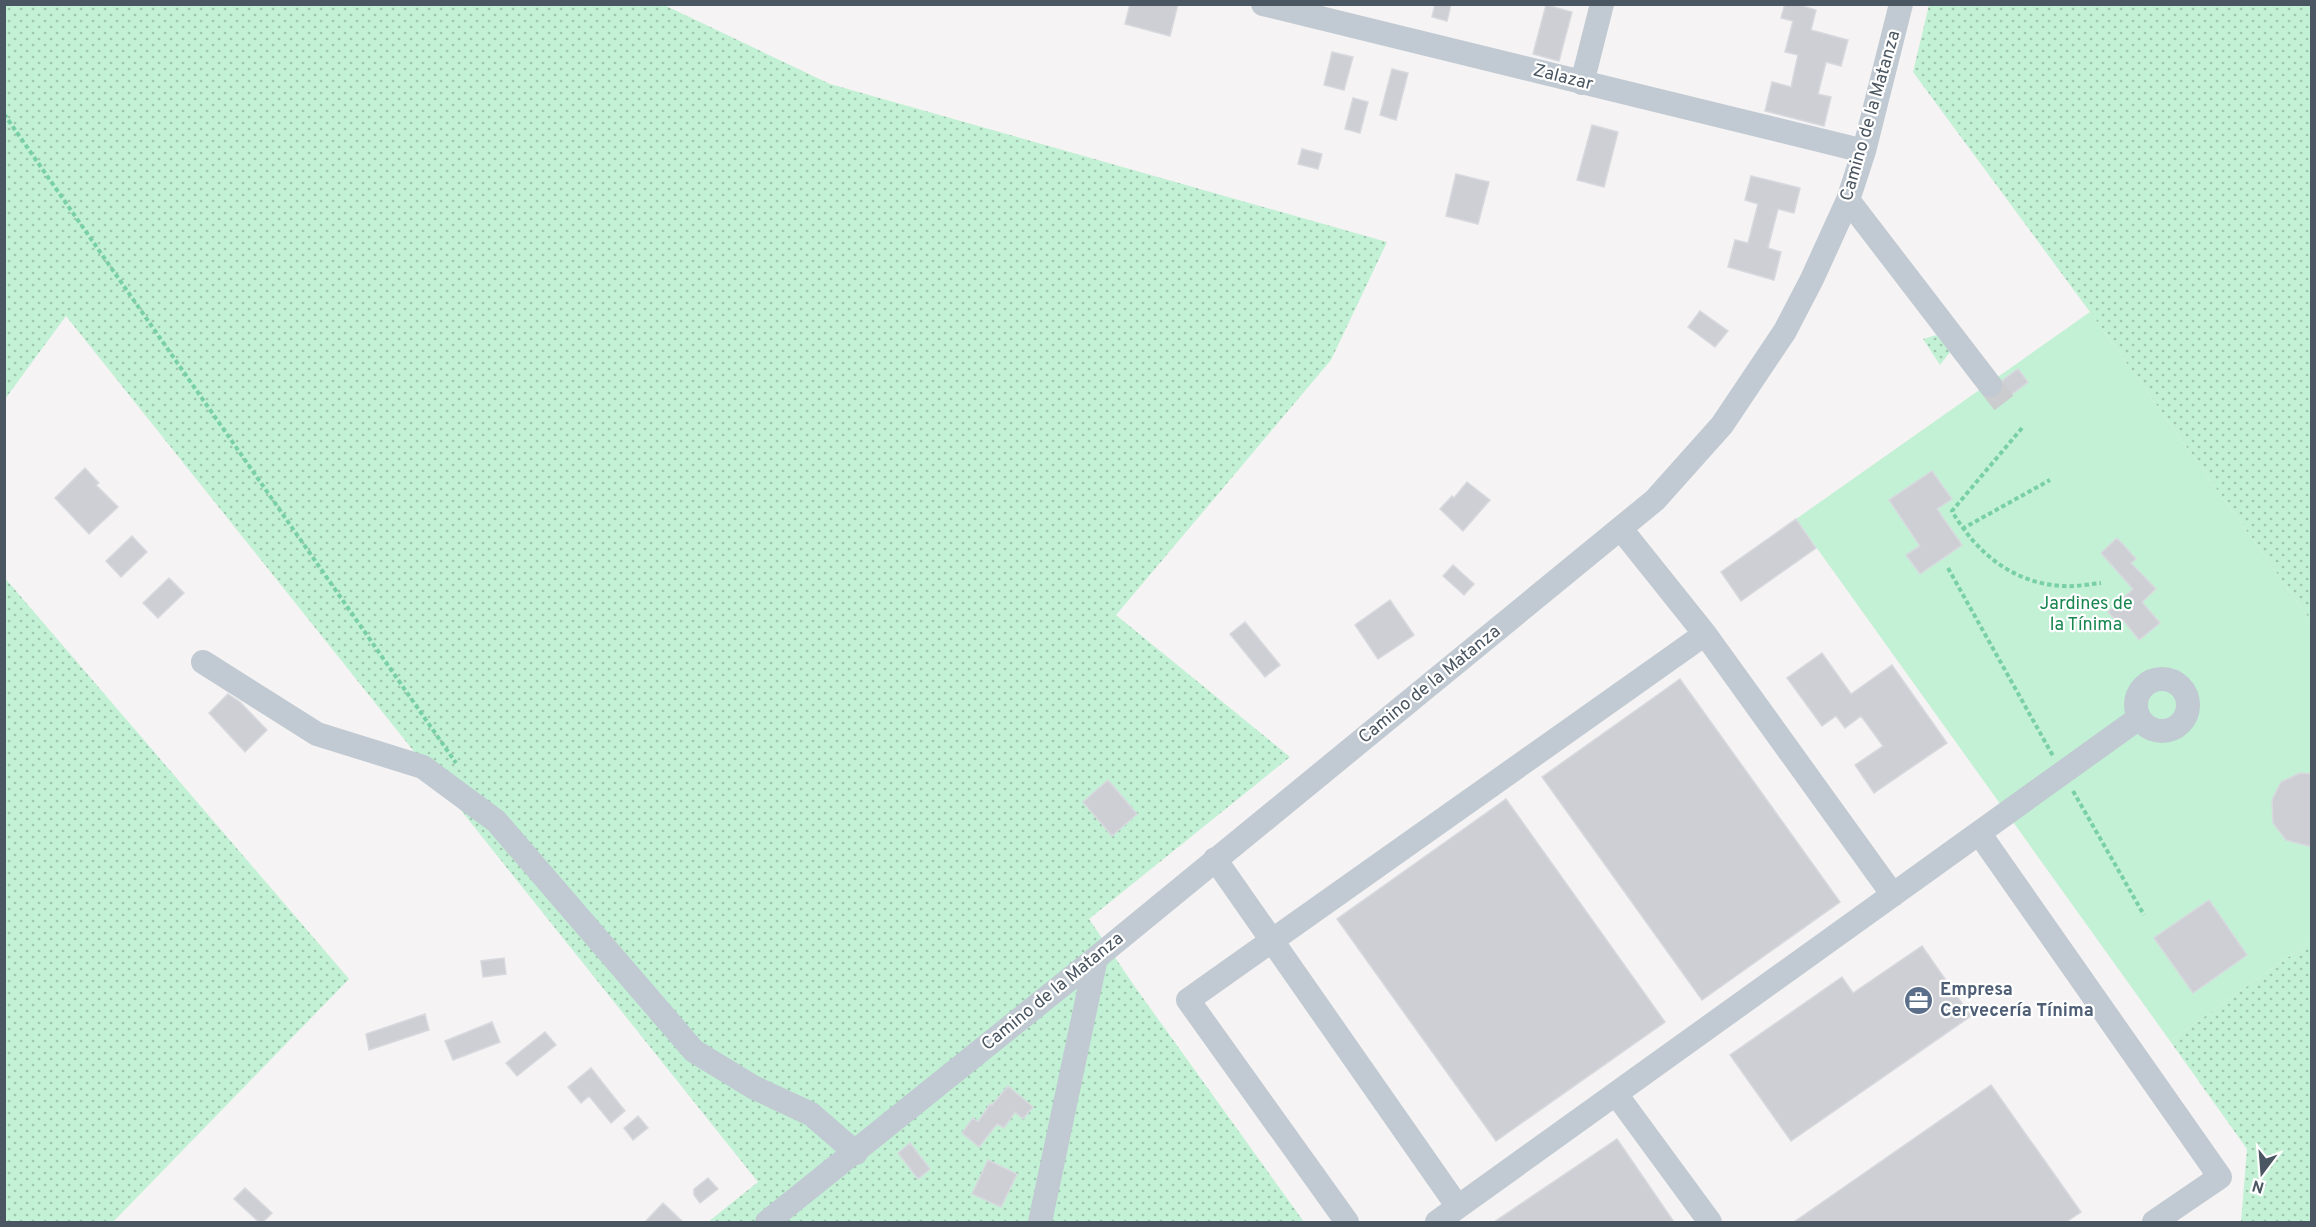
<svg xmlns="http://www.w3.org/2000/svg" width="2316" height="1227" font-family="Overpass,sans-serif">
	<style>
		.grass { fill: url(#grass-dots) }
		.park { fill: #c3f1d5 }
		.building { fill: #cdcfd5; stroke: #d7d9de; stroke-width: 1.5 }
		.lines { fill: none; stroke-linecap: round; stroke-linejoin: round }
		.minor-tunnel { stroke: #caccce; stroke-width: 24; stroke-dasharray: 24 12; stroke-linecap: butt }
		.path { stroke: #7ad0a6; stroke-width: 4; stroke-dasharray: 4.5 3; stroke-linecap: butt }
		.minor { stroke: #c1cad2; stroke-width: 24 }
		.labels { text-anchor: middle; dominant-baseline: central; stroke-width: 4.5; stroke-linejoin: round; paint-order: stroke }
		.street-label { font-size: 18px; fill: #4a5661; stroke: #fff }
		.park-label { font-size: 18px; fill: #17864f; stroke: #fff }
		.service-label { font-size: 18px; font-weight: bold; fill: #4e5e75; stroke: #fff; text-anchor: start }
	</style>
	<defs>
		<pattern id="grass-dots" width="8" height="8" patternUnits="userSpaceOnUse" patternTransform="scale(1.5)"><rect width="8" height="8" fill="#c3f1d5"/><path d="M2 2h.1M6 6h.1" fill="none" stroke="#a0c6b0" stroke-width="1.8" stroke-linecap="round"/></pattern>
	</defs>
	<rect width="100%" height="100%" fill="#f5f3f3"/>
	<path class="grass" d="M5,5H664L830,84L1387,242L1331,360L1116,615L1290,757L1089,919L1135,987L1304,1222H708L758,1182L66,316L5,399Z
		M1929,5H2311V621L2090,312L1913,72Z
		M1940,334L1950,352L1940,365L1923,339Z
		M4,577L349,979L113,1222H5Z
		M2311,941V1222H2241L2247,1149L2170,1041Z"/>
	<path class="park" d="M2090,312L2311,621V941L2170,1041L1796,519Z"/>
	<path class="building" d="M1130,4H1178L1170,36L1125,24Z
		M1435,4H1451L1447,21L1432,17Z
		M1785,4H1795L1816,10L1811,30L1848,40L1841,66L1826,62L1818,94L1831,97L1824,126L1765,111L1772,82L1791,87L1798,55L1785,52L1793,21L1781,18Z
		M1546,5L1572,12L1559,61L1533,54Z
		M1332,52L1353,57L1344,90L1324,85Z
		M1392,69L1408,73L1396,120L1380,115Z
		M1353,98L1368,102L1360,133L1345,129Z
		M1592,125L1618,132L1604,187L1577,180Z
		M1302,149L1322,154L1318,169L1298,164Z
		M1456,174L1489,182L1478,224L1446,216Z
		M1751,176L1800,188L1794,213L1778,209L1768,248L1781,252L1774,280L1728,267L1735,240L1748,243L1758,204L1745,200Z
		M1700,311L1728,331L1715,347L1688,327Z
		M2018,369L2028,382L1998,405L1993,399L2003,391V380Z
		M85,468L99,483L96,485L118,507L89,534L55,498Z
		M1932,471L1952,499L1937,509L1962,545L1920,574L1906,555L1920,546L1889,500Z
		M1467,482L1490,500L1463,531L1440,509L1452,496L1454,498Z
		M1796,519L1816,548L1741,601L1721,572Z
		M132,536L147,552L121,577L106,561Z
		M2117,538L2136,559L2131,563L2156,589L2142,602L2160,623L2139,640L2123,620L2119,623L2108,612L2133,589L2101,553Z
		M1453,565L1474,584L1464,595L1443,576Z
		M169,578L184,593L158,618L143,603Z
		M1390,600L1414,635L1378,659L1355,625Z
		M1245,622L1280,665L1265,677L1230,634Z
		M1822,653L1851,694L1892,665L1947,743L1874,793L1855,765L1883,746L1861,716L1845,728L1836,716L1822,726L1787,678Z
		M1680,679L1840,902L1702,1000L1542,777Z
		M228,694L240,702L267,730L245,752L209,713Z
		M2300,773L2312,774V847L2286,840L2273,823L2272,800L2281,782Z
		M1108,780L1137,814L1112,836L1083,802Z
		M1506,799L1665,1022L1496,1141L1337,919Z
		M2209,900L2247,955L2193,993L2154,938Z
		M1922,946L1971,1016L1791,1141L1730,1055L1842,977L1853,993Z
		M504,958L506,974L483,977L481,961Z
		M425,1014L429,1030L369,1050L366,1034Z
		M492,1022L500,1042L453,1060L445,1041Z
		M545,1032L556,1045L517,1076L506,1063Z
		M591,1068L625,1111L611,1123L589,1096L581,1103L568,1087Z
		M1991,1085L2081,1212L2066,1222H1794Z
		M1008,1086L1033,1107L1023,1119L1015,1112L1004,1128L997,1124L979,1147L962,1133L973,1118L978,1122L990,1104L992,1105Z
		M638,1116L648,1128L633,1140L624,1128Z
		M1617,1139L1674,1222H1494Z
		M910,1143L930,1169L918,1179L898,1153Z
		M988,1160L1017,1174L1001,1207L972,1194Z
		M708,1178L718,1189L700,1203L694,1195V1189Z
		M245,1188L272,1213L263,1222H259L234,1199Z
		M663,1203L683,1222H645Z"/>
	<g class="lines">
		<path class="minor-tunnel" d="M1990,385L2004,403"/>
		<path class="path" d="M4,114L456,763
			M2022,428L1952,511C1976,553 2014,584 2064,586C2076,587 2089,584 2101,583
			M1962,529L2050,480
			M1948,568L2053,756
			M2073,791L2144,915"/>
		<path class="minor" d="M1263,4L1864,151
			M1582,83L1602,4
			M1848,200L1990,385
			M1621,529L1705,634
			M203,662L317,734L423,767L496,821L694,1051L753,1087L811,1114L856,1153
			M2136 705a26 26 0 1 1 52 0a26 26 0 1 1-52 0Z
			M1979,833L2220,1177L2154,1222
			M1215,859L1458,1207
			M1616,1094L1710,1222
			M767,1222L1096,958L1655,500L1722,425L1785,331L1812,279L1848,200L1864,151L1901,4
			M1040,1222L1096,958
			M1347,1222L1188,1000L1705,634L1893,895
			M1437,1222L2139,718"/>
	</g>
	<defs>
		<symbol id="office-disc" viewBox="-11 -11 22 22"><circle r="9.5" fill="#5c6f8a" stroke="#fff"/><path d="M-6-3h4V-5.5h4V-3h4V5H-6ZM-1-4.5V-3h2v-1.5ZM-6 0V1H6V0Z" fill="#fff"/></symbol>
	</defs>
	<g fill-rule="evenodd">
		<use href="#office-disc" x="1902" y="984" width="33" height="33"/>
	</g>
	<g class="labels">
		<g class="street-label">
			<text transform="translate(1563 78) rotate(14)">Zalazar</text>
			<text transform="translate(1871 116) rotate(-74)">Camino de la Matanza</text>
			<text transform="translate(1430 685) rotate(-39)">Camino de la Matanza</text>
			<text transform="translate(1053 992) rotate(-39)">Camino de la Matanza</text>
		</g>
		<g class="park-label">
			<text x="2086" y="604">Jardines de<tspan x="2086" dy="21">la Tínima</tspan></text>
		</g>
		<g class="service-label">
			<text x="1940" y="990">Empresa<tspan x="1940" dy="21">Cervecería Tínima</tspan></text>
		</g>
	</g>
	<rect width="2316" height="1227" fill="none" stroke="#4a5661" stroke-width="12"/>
	<g transform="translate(2262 1173) rotate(196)" stroke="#ffffff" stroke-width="4.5" paint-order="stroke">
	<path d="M0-4.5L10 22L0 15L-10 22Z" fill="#4a5661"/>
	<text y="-9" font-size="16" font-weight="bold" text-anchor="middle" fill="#4a5661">N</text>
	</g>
</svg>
